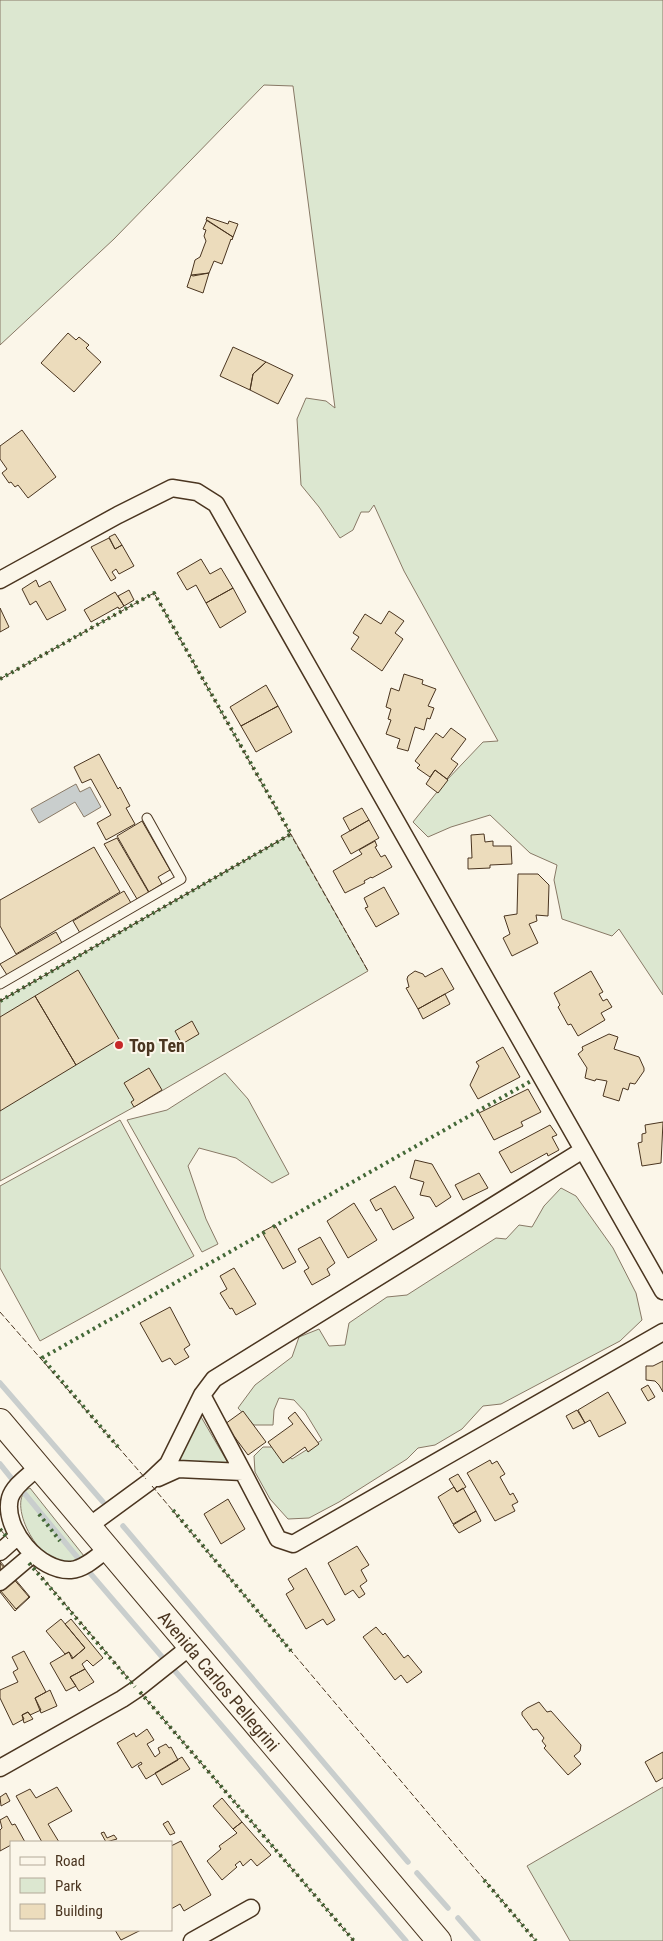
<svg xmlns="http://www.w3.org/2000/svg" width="663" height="1941" font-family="'Roboto Condensed',sans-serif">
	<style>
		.green { fill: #dce7d0; stroke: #887966 }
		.water { fill: #c9cecd; stroke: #887966 }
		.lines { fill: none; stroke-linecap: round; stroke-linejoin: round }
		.stream { stroke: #c9cecd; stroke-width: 5.5 }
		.building { fill: #ecdcbc; stroke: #4a3520 }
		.service-casing { stroke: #4a3520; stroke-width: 11 }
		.minor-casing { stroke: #4a3520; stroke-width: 19 }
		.secondary-casing { stroke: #4a3520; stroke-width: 26 }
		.service { stroke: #fbf6e9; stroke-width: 9 }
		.minor { stroke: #fbf6e9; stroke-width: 16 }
		.secondary { stroke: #fbf6e9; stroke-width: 24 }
		.hedge { stroke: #436837; stroke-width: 4; stroke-dasharray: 2.5 4; stroke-linecap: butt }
		.fence { stroke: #4a3520; stroke-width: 1; stroke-dasharray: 6 2.5; stroke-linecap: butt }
		.poi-dot { fill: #c62828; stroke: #fbf6e9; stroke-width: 2 }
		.labels { text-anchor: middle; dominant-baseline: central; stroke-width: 4; stroke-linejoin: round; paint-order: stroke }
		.poi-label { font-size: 18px; font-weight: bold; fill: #4a3520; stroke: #fbf6e9; text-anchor: start }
		.street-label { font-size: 18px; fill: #4a3520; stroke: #fbf6e9 }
	</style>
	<rect width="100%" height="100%" fill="#fbf6e9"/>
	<path class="green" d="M0,0H663V995L619,929L612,936L562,919L554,880L557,865L530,853L490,815L451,827L428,837L413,822L445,782L483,742L498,741L404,571L374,505L369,512H361L353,530L340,538L319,507L301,485L297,419L306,398L326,401L335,408L293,86L264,85L114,239L0,345Z
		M291,834L368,971L134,1107L0,1181V1001Z
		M225,1073L248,1099L289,1174L272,1183L236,1158L199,1148L188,1166L206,1219L218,1244L202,1252L127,1120L167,1110Z
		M120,1120L194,1256L40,1341L0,1268V1186Z
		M561,1188L576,1196L613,1248L636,1293L642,1320L620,1341L501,1404L483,1406L462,1429L435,1445L418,1448L407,1459L339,1502L309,1518L288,1519L270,1499L255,1472L254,1456L263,1447H276L292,1459L322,1440L305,1412L294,1400L279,1398L274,1410L273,1425H254L238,1408L255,1385L292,1357L299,1337L319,1329L329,1346L345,1345L349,1323L387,1297L407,1295L496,1238L506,1239L519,1225L532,1227L544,1206Z
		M200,1415L228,1463L175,1462Z
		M30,1488L84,1556C49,1590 0,1499 30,1488Z
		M663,1787V1941H570L527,1866Z"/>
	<path class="water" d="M76,784L80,792L90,787L101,807L84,817L75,802L39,823L31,809Z"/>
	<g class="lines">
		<path class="stream" d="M0,1383L103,1502
			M0,1464L12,1479
			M25,1494L78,1558
			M123,1526L408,1862
			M90,1573L163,1658
			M175,1671L406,1941
			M417,1873L448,1908
			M458,1918L478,1941"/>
	</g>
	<path class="building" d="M207,217L228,224L229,221L238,224L233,237L206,220Z
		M207,220L233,237L232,240L231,239L222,264L214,261L209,273L193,276L191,275L195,260L200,257L206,241L204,236L206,230L203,229Z
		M209,273L203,293L187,287L191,275Z
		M68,333L76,340L79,337L89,345L86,348L101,362L74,392L41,363Z
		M233,347L266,362L253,374L250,390L220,376Z
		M266,362L293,375L278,404L250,390L253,374Z
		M22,430L56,477L28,498L18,485L15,487L11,482L9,483L2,473L7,469L0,459V446Z
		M115,534L122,545L115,549L109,537Z
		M109,538L115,549L122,545L134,566L119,574L116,569L112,572L116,578L111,581L91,547Z
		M201,559L210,574L221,568L233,588L206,603L196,585L187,590L177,573Z
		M36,580L39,587L50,581L66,610L47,620L36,601L30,605L22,589Z
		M233,588L246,612L220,628L206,603Z
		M129,590L134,600L124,606L118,596Z
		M115,592L124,606L119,609L118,607L91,622L84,610Z
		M0,608L9,627L0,632Z
		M389,611L404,621L395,633L403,639L382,671L351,649L359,637L353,633L365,614L381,624Z
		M404,674L423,680L422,684L436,689L428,706L434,708L430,719L427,718L424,730L415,727L408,751L397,748L400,739L386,734L391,720L388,719L391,709L386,707L391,688L399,691Z
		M266,685L278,706L241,726L230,707Z
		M278,706L292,732L256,752L241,726Z
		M451,728L466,739L451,759L458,764L447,779L435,770L430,777L417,768L420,765L415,761L436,733L443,738Z
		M99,754L118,789L120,787L130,806L126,808L135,824L106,840L97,823L111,815L91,779L82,783L74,767Z
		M435,770L448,780L438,793L426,784Z
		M362,808L369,820L350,831L343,818Z
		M369,820L379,838L351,854L341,836Z
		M142,821L170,870L158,877L162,884L149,892L117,836Z
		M484,834L485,842L493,841V846H511L512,864L490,865V868L468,869V858H472L471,835Z
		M117,838L149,893L137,899L104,844Z
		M375,841L377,846L375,847L381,857L385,855L392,867L372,878L371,877L364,881L365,883L345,893L333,871L362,854L359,850Z
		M94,847L120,892L16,954L0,926V900Z
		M518,874H538L549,885L548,916L536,915L537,921L529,924L538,943L512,956L503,938L510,934L504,916L517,914Z
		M384,887L399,914L376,927L365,908L368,907L364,898Z
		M124,891L131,903L80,933L73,921Z
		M56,932L62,943L7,975L0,964Z
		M442,968L454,989L418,1009L406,988L409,987L407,979L408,976L415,971L423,974L425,977Z
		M78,970L119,1039L76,1065L35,996Z
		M591,971L603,992L599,994L603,1001L607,999L612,1007L601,1013L605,1020L578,1036L571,1024L568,1025L558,1007L560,1005L554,993Z
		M445,994L450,1004L423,1019L418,1009Z
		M35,996L76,1065L0,1111V1017Z
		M192,1021L199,1034L182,1044L175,1031Z
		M609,1034L618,1037L614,1049L639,1057L644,1068V1071L635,1084L630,1083L628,1090L623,1088L619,1101L603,1096L607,1081L596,1079L595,1081L585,1078L587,1068L578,1054L583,1050L582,1047Z
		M503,1047L520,1077L478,1099L470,1085L479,1066L476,1062Z
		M149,1068L162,1090L134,1107L131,1102L134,1100L124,1083Z
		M528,1089L541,1112L521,1122L523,1126L494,1140L479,1113Z
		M663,1122L661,1163L642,1166L638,1143L642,1142V1134L646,1133L645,1125Z
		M550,1125L557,1135L552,1137L559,1150L548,1156L547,1153L511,1173L499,1152Z
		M415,1160L432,1164L451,1197L436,1207L430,1197L420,1195L424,1182L410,1178Z
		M479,1173L488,1188L463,1200L455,1185Z
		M395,1186L414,1218L393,1230L381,1208L376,1211L370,1200Z
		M354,1203L377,1240L348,1258L327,1221Z
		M275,1225L296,1262L283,1269L262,1232Z
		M320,1237L335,1263L327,1269L330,1275L312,1285L304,1271L309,1268L298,1249Z
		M234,1268L256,1304L236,1315L232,1308L230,1309L220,1293L227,1289L220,1276Z
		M170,1307L190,1345L184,1349L189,1357L175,1365L170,1358L162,1362L140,1323Z
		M663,1361V1392L659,1385L655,1381L646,1380V1366H653Z
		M648,1385L655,1397L648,1401L641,1389Z
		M608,1392L626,1423L599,1437L590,1420L585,1423L578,1410Z
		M577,1410L585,1423L573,1429L566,1416Z
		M243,1411L266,1442L248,1455L225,1424Z
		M295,1412L319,1444L308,1452L305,1447L283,1463L268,1442L293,1424L288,1418Z
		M490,1460L492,1464L497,1461L505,1474L500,1477L510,1495L513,1493L518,1502L512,1505L515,1511L495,1521L467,1473Z
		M458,1474L466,1487L457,1492L449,1479Z
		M454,1487L457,1492L463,1488L476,1511L453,1524L438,1497Z
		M228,1499L245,1529L221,1544L204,1514Z
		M476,1511L481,1521L459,1533L453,1525Z
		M357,1546L369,1565L361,1570L367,1581L360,1586L365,1594L359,1598L353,1590L345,1595L328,1563Z
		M0,1561L30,1597L15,1611L0,1592Z
		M0,1563L29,1597L16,1609L0,1590Z
		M306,1568L335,1620L327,1625L323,1619L306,1629L286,1594L294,1589L288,1579Z
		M61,1619L85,1648L73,1658L69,1652L65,1654L46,1631Z
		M71,1619L103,1658L93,1666L87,1660L82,1664L85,1669L70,1677L76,1686L66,1691L50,1663L69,1652L72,1659L85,1648L65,1624Z
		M376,1627L383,1635L385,1633L404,1658L408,1655L422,1672L407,1683L401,1675L395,1680L363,1637Z
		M24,1651L46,1692L35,1698L41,1710L30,1715L28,1712L22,1715L24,1719L13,1725L0,1698V1690L18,1682L13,1672L18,1669L12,1657Z
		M85,1669L94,1682L79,1691L70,1677Z
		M50,1690L57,1706L41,1713L35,1698Z
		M539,1702L547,1712L551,1711L581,1745L580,1751L574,1756L581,1764L568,1775L544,1748L546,1746L542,1741L544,1738L537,1729L533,1730L522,1715V1712L527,1708Z
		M28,1712L33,1719L24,1723L22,1715Z
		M147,1729L154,1740L147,1744L155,1757L160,1753L158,1748L166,1744L169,1748L171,1747L178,1760L146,1779L138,1766L142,1764L141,1762L132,1768L117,1743L134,1733L136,1737Z
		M663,1752V1778L656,1782L645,1762Z
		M182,1757L190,1769L162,1785L155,1773Z
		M57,1787L72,1811L48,1824L59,1842H42L16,1796L30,1789L36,1798Z
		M6,1793L10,1801L1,1806L0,1797Z
		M222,1798L242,1822L233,1829L213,1806Z
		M7,1816L12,1825L15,1824L25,1842H11V1845L0,1851V1830L2,1828L0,1820Z
		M168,1821L175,1833L170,1835L163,1824Z
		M242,1822L271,1855L257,1866L251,1859L243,1866L240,1861L235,1865L237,1867L222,1880L207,1861L221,1849L219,1846L237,1833L233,1829Z
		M104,1832L107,1838L114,1835L117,1839L106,1842L101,1833Z
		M181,1841L211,1895L184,1911L180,1904L171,1909V1846Z
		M115,1930H141L121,1940Z"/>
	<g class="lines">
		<defs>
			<path id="service" d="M0,984L181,879L147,818"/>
			<path id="minor" d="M0,580L118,515L172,488L197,492L216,504L663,1291
				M202,1395L243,1472
				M38,1467C29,1476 14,1485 10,1498C2,1529 40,1572 71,1570C84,1569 97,1557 107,1549
				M158,1478L178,1469L243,1472L278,1539L293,1544L663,1332
				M89,1526L149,1482L168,1464L202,1395L214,1379L583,1150
				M0,1552L18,1536
				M0,1582L33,1554
				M0,1768L122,1699L137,1689L191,1646
				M192,1941L251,1908"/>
			<g id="secondary">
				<path id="s1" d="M0,1421L439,1941"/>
			</g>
		</defs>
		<use href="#service" class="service-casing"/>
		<use href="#minor" class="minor-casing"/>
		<use href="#secondary" class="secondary-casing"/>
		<use href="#service" class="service"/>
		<use href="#minor" class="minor"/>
		<use href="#secondary" class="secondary"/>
		<path class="hedge" d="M0,679L154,593L291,834L0,1001
			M273,1227L531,1081
			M118,1447L42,1358L265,1232
			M173,1510L291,1651
			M39,1514L60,1541
			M0,1529L8,1539
			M29,1563L135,1687
			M140,1692L354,1941
			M484,1880L536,1941"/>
		<path class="fence" d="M0,679L154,593L368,971
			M0,1001L291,834
			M0,1312L146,1479
			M152,1486L536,1941
			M0,1529L8,1539
			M30,1563L134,1685
			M140,1692L354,1941"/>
	</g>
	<circle class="poi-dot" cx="119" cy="1045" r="5"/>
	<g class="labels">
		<g class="poi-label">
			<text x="129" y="1045">Top Ten</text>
		</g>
		<g class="street-label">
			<text stroke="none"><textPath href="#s1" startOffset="340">Avenida Carlos Pellegrini</textPath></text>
		</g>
	</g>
	<rect x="10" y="1841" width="162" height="90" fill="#fbf6e9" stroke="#b4a999"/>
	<rect x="20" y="1857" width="25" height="8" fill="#fbf6e9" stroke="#b4a999"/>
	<text x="55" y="1866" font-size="15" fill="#4a3520">Road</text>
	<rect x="20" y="1878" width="25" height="15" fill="#dce7d0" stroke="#b4a999"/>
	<text x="55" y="1891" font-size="15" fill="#4a3520">Park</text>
	<rect x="20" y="1904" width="25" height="15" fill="#ecdcbc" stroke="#b4a999"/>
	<text x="55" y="1916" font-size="15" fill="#4a3520">Building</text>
</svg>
